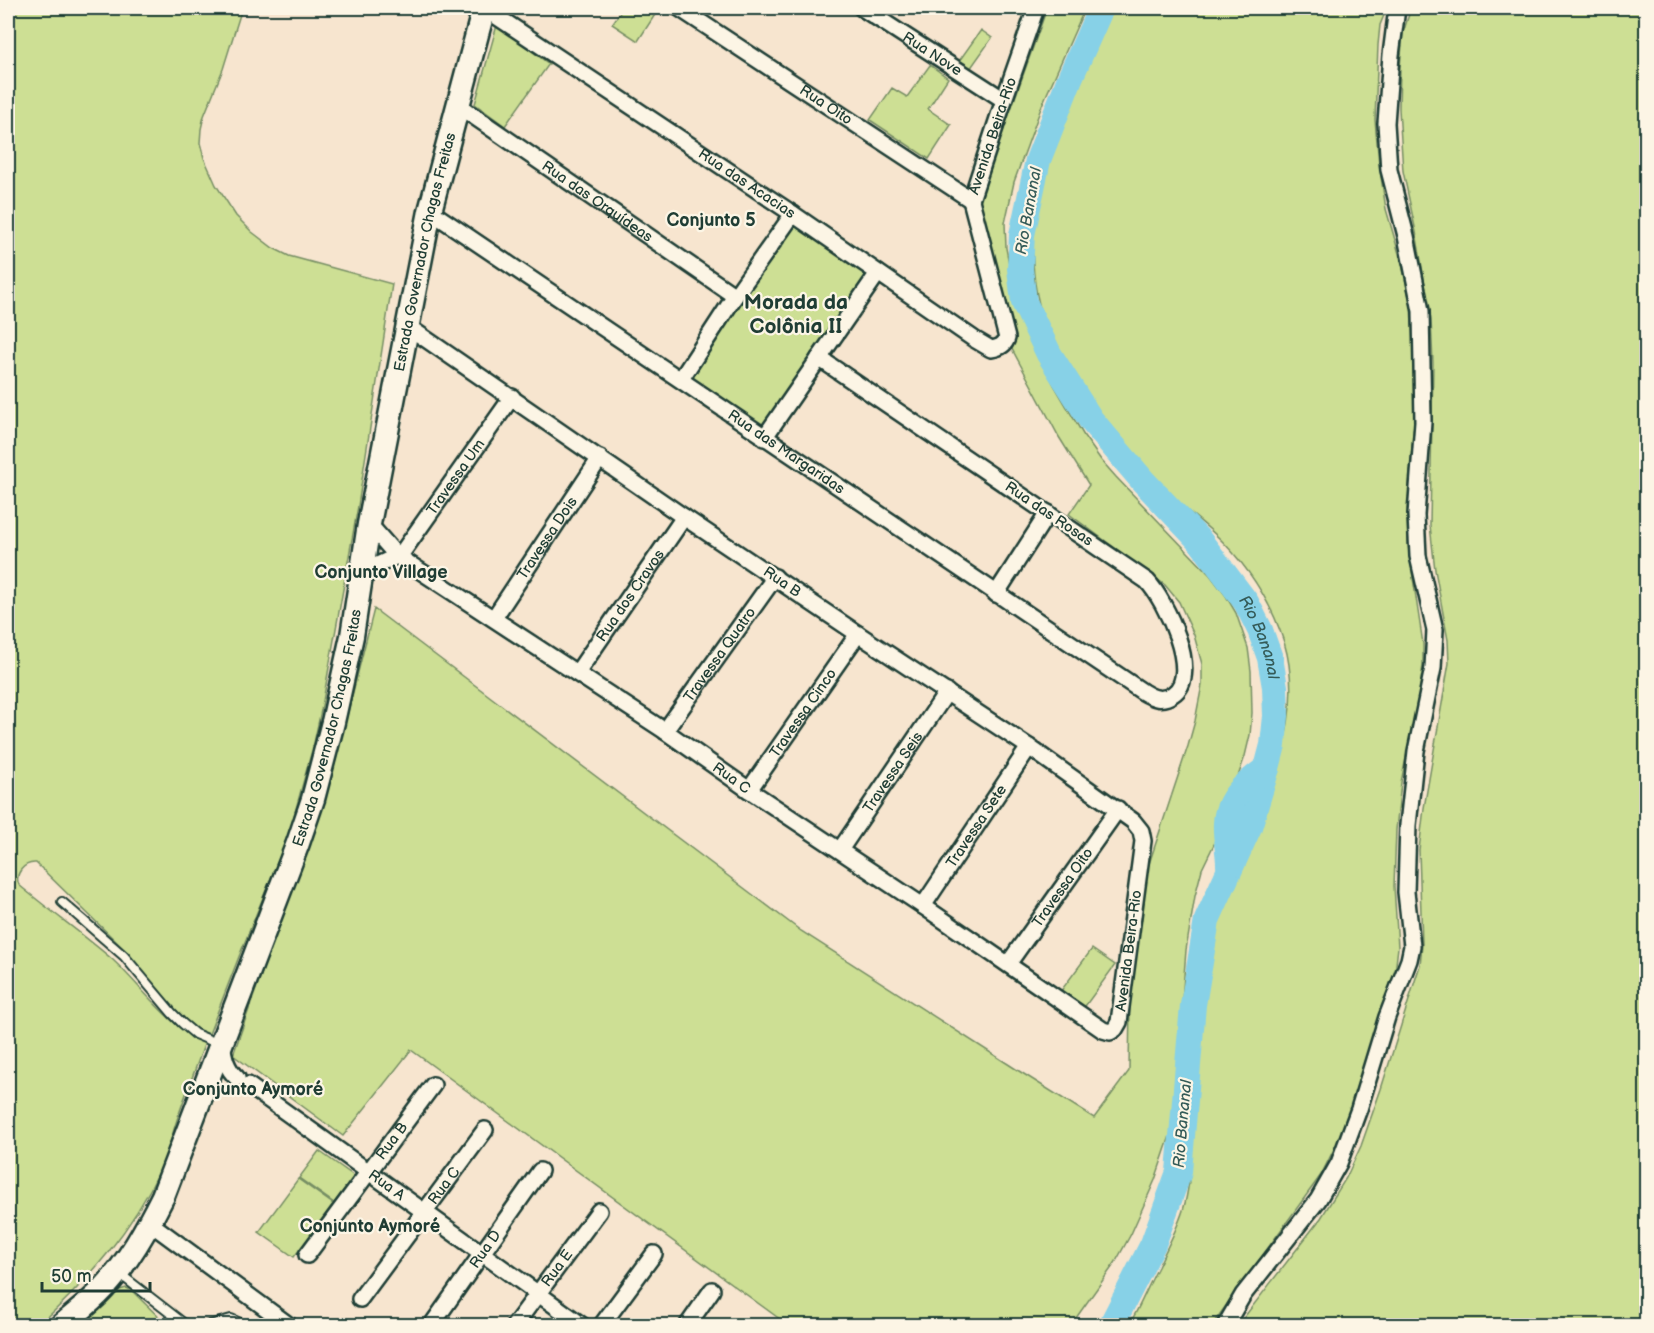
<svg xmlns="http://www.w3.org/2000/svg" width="1654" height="1333" font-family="'Balsamiq Sans',sans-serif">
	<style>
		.green { fill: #cddf94; stroke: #768e64; stroke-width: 1.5 }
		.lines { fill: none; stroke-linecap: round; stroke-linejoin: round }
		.river { stroke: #87d1e7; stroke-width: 26 }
		.service-casing { stroke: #1f3d34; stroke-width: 12 }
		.minor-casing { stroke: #1f3d34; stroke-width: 20 }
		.secondary-casing { stroke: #1f3d34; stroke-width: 27 }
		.service { stroke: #fcf5e5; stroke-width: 8 }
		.minor { stroke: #fcf5e5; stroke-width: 15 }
		.secondary { stroke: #fcf5e5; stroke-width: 22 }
		.labels { text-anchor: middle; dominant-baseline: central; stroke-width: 4.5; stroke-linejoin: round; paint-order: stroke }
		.street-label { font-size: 15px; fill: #1f3d34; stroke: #fcf5e5 }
		.water-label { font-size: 16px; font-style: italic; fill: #345b58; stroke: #fcf5e5 }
		.quarter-label { font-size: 18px; font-weight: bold; fill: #1f3d34; stroke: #fcf5e5 }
		.district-label { font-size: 21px; font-weight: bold; fill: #1f3d34; stroke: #fcf5e5 }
	</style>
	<rect width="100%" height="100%" fill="#f7e5cf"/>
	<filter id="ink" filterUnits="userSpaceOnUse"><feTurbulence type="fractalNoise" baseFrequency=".0167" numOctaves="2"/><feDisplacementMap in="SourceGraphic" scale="12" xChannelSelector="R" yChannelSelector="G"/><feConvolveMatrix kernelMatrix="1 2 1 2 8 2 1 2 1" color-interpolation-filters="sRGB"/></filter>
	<g filter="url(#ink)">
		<path class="green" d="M8,8H242L223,69L204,116L201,129L200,143L204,158L216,185L236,216L252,232L273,248L289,256L392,284L358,506L323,701L314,743L289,834L240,954L209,1034L192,1027L180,1017L164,1000L128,953L36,863C24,862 14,874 19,885C50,911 83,934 113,960C139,984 173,1031 205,1042C197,1065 188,1088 180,1111C173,1130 169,1150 161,1168C132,1230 89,1280 38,1326L8,1325Z
			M623,8H654L658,10L638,41L612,24Z
			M1047,8H1085L1042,105L1014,182L1005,223L1006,248L1011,275L1029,332L1039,355L1054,385L1084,436L1101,460L1116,477L1210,575L1226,596L1236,613L1248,648L1251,671L1252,713L1250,735L1245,756L1217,838L1202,869L1195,896L1186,950L1178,1052L1177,1102L1174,1124L1155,1180L1131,1234L1115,1263L1071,1325H788L411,1050L343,1136L233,1055L335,763L374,609L801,931L1019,1071L1094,1118L1129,1071L1130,1003L1145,876L1188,746L1195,721L1202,685V664L1194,635L1179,602L1165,585L1069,514L1089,485L1059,437L1012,349L1005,325L979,207L980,196Z
			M1111,8H1387L1380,25L1378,45L1375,120L1379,164L1386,209L1402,264L1411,306L1416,398L1407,509L1408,545L1423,644V665L1419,695L1401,782L1396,830L1394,886L1398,947L1395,973L1342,1133L1321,1175L1212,1325H1129C1140,1307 1148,1286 1158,1267C1167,1247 1178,1228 1184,1207C1190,1186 1191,1164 1193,1142C1198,1080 1197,1016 1209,954C1217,915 1235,882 1251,846C1258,831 1262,814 1268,798C1285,747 1300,695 1284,642C1272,605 1251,571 1224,543C1206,524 1184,509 1164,491C1140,468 1119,440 1099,413C1082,390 1061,359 1049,333C1025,280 1030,209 1048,154C1051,145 1056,137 1059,128C1076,87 1094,47 1111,8Z
			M1411,8H1646V1325H1238L1321,1218L1346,1178L1361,1146L1381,1089L1420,965L1422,945L1419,850L1424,808L1449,663L1448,640L1435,570L1430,525L1433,363L1431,320L1416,232L1403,171L1399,109L1400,67L1403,33Z
			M497,25L549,64L505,126L475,104Z
			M981,30L992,38L970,69L959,61Z
			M930,65L948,78L928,109L951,125L929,159L870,120L892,88L907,97Z
			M792,222L866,275L765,427L690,377Z
			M1092,949L1115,965L1083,1009L1060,992Z
			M319,1151L354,1176L334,1203L299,1178Z
			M298,1179L333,1204L294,1257L259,1232Z
			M126,1288L131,1290L167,1325L77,1326L120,1290Z"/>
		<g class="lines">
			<g class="river">
				<path id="s1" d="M1101,8L1070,78L1038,160L1022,235L1020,269L1024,302L1049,354L1091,420L1143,481L1200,541L1246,602L1260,630L1270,658L1275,687L1276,716L1273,745L1267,768L1249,827L1207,920L1193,1005L1179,1172L1153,1244L1111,1326"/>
				<path d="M1229,865C1229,851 1225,837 1226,823C1227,797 1248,782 1267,768"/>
			</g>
			<defs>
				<path id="service" d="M62,902L124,956L172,1013L182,1023L195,1034L219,1044
					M120,1274L187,1326
					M206,1326L231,1319L247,1326"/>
				<g id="minor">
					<path id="s2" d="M484,8L793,214L974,339L991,349C999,348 1005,345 1007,338L971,200L1004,100L1036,8"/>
					<path id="s3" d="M679,8L971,200"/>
					<path id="s4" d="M862,8L1004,100"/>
					<path id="s5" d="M459,106L735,296"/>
					<path id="s6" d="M430,211C668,370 904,533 1143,692C1153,698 1162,702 1173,694C1202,675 1165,600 1147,581L819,358"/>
					<path d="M681,379L735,296L793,214"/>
					<path d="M764,438L878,273"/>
					<path d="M369,524L397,556"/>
					<path id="s7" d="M399,557L512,397"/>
					<path id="s8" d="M362,572L397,556L399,557L665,731L749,790L923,906L1103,1030L1110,1032L1115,1029L1119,1022L1143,841L1141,831L1133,821L1029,747L858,634L684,517L407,326"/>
					<path d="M996,594L1048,513"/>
					<path id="s9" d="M494,618L600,458"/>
					<path id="s10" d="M577,673L684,517"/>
					<path id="s11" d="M665,731L775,577"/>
					<path id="s12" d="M749,790L858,634"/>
					<path id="s13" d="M840,850L947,692"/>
					<path id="s14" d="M923,906L1029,747"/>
					<path id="s15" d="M1008,964L1118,809"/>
					<path d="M222,1043C224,1057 226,1068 237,1078"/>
					<path id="s16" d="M248,1085L583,1326"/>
					<path d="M150,1223L290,1326"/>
					<path id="s17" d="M307,1255L433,1085"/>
					<path id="s18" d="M360,1299L485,1130"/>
					<path id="s19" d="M431,1326L540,1171"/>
					<path id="s20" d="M514,1326L599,1211"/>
					<path d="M601,1326L654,1254"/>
					<path d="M687,1326L712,1290"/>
					<path d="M1225,1326L1243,1295L1318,1200L1339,1163L1359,1109L1387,1017L1409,960L1412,946L1406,892L1408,825L1416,751L1433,668L1435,630L1418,556L1416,515L1423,422L1421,311L1406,236L1389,170L1386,123L1391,55L1397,8"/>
				</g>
				<g id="secondary">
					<path id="s21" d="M61,1326C75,1314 90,1303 103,1289C128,1263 147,1228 163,1196L298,843L313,799L333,722L352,636L369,524L430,211L484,8"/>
				</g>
			</defs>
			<use href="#service" class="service-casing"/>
			<use href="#minor" class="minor-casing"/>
			<use href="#secondary" class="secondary-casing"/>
			<use href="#service" class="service"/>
			<use href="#minor" class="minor"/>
			<use href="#secondary" class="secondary"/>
		</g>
	</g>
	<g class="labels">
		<g class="street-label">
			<text stroke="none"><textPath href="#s4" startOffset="84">Rua Nove</textPath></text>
			<text stroke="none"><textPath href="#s3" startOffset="176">Rua Oito</textPath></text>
			<text stroke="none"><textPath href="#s2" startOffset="842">Avenida Beira-Rio</textPath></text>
			<text stroke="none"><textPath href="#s2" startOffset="316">Rua das Acacias</textPath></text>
			<text stroke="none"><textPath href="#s5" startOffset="168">Rua das Orquídeas</textPath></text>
			<text stroke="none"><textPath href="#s21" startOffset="1150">Estrada Governador Chagas Freitas</textPath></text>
			<text stroke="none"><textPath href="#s6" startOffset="430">Rua das Margaridas</textPath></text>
			<text stroke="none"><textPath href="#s7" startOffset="98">Travessa Um</textPath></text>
			<text transform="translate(1049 514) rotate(34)">Rua das Rosas</text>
			<text stroke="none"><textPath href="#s9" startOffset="96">Travessa Dois</textPath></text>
			<text transform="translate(782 582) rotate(34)">Rua B</text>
			<text stroke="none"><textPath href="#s10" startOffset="94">Rua dos Cravos</textPath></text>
			<text stroke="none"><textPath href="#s11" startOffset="94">Travessa Quatro</textPath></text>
			<text stroke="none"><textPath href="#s12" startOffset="94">Travessa Cinco</textPath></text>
			<text stroke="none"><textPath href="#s21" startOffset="664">Estrada Governador Chagas Freitas</textPath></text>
			<text stroke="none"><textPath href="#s13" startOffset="94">Travessa Seis</textPath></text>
			<text stroke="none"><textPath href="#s8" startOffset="440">Rua C</textPath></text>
			<text stroke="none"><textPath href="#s14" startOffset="96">Travessa Sete</textPath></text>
			<text stroke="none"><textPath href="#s15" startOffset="94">Travessa Oito</textPath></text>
			<text stroke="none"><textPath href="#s8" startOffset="982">Avenida Beira-Rio</textPath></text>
			<text stroke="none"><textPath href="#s17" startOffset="142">Rua B</textPath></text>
			<text stroke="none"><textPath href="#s16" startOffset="171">Rua A</textPath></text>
			<text stroke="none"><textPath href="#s18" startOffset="141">Rua C</textPath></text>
			<text stroke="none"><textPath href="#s19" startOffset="94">Rua D</textPath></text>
			<text stroke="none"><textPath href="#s20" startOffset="72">Rua E</textPath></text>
		</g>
		<g class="water-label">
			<text transform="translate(1029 211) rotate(-80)">Rio Bananal</text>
			<text stroke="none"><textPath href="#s1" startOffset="722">Rio Bananal</textPath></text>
			<text transform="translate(1183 1124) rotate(-85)">Rio Bananal</text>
		</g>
		<g class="quarter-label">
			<text x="711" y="220">Conjunto 5</text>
			<text x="381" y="572">Conjunto Village</text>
			<text x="253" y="1089">Conjunto Aymoré</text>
			<text x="370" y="1226">Conjunto Aymoré</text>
		</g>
		<g class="district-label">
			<text x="796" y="302">Morada da<tspan x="796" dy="24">Colônia II</tspan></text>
		</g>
	</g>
	<rect width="1654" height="1333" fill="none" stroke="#fcf5e5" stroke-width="30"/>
	<rect x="15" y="15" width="1624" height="1303" fill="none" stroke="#1f3d34" stroke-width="2" filter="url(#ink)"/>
	<path d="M42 1282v9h108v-9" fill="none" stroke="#1f3d34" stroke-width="3"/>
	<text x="51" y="1282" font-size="18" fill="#1f3d34" stroke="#fcf5e5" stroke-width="4.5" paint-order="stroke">50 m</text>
</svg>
